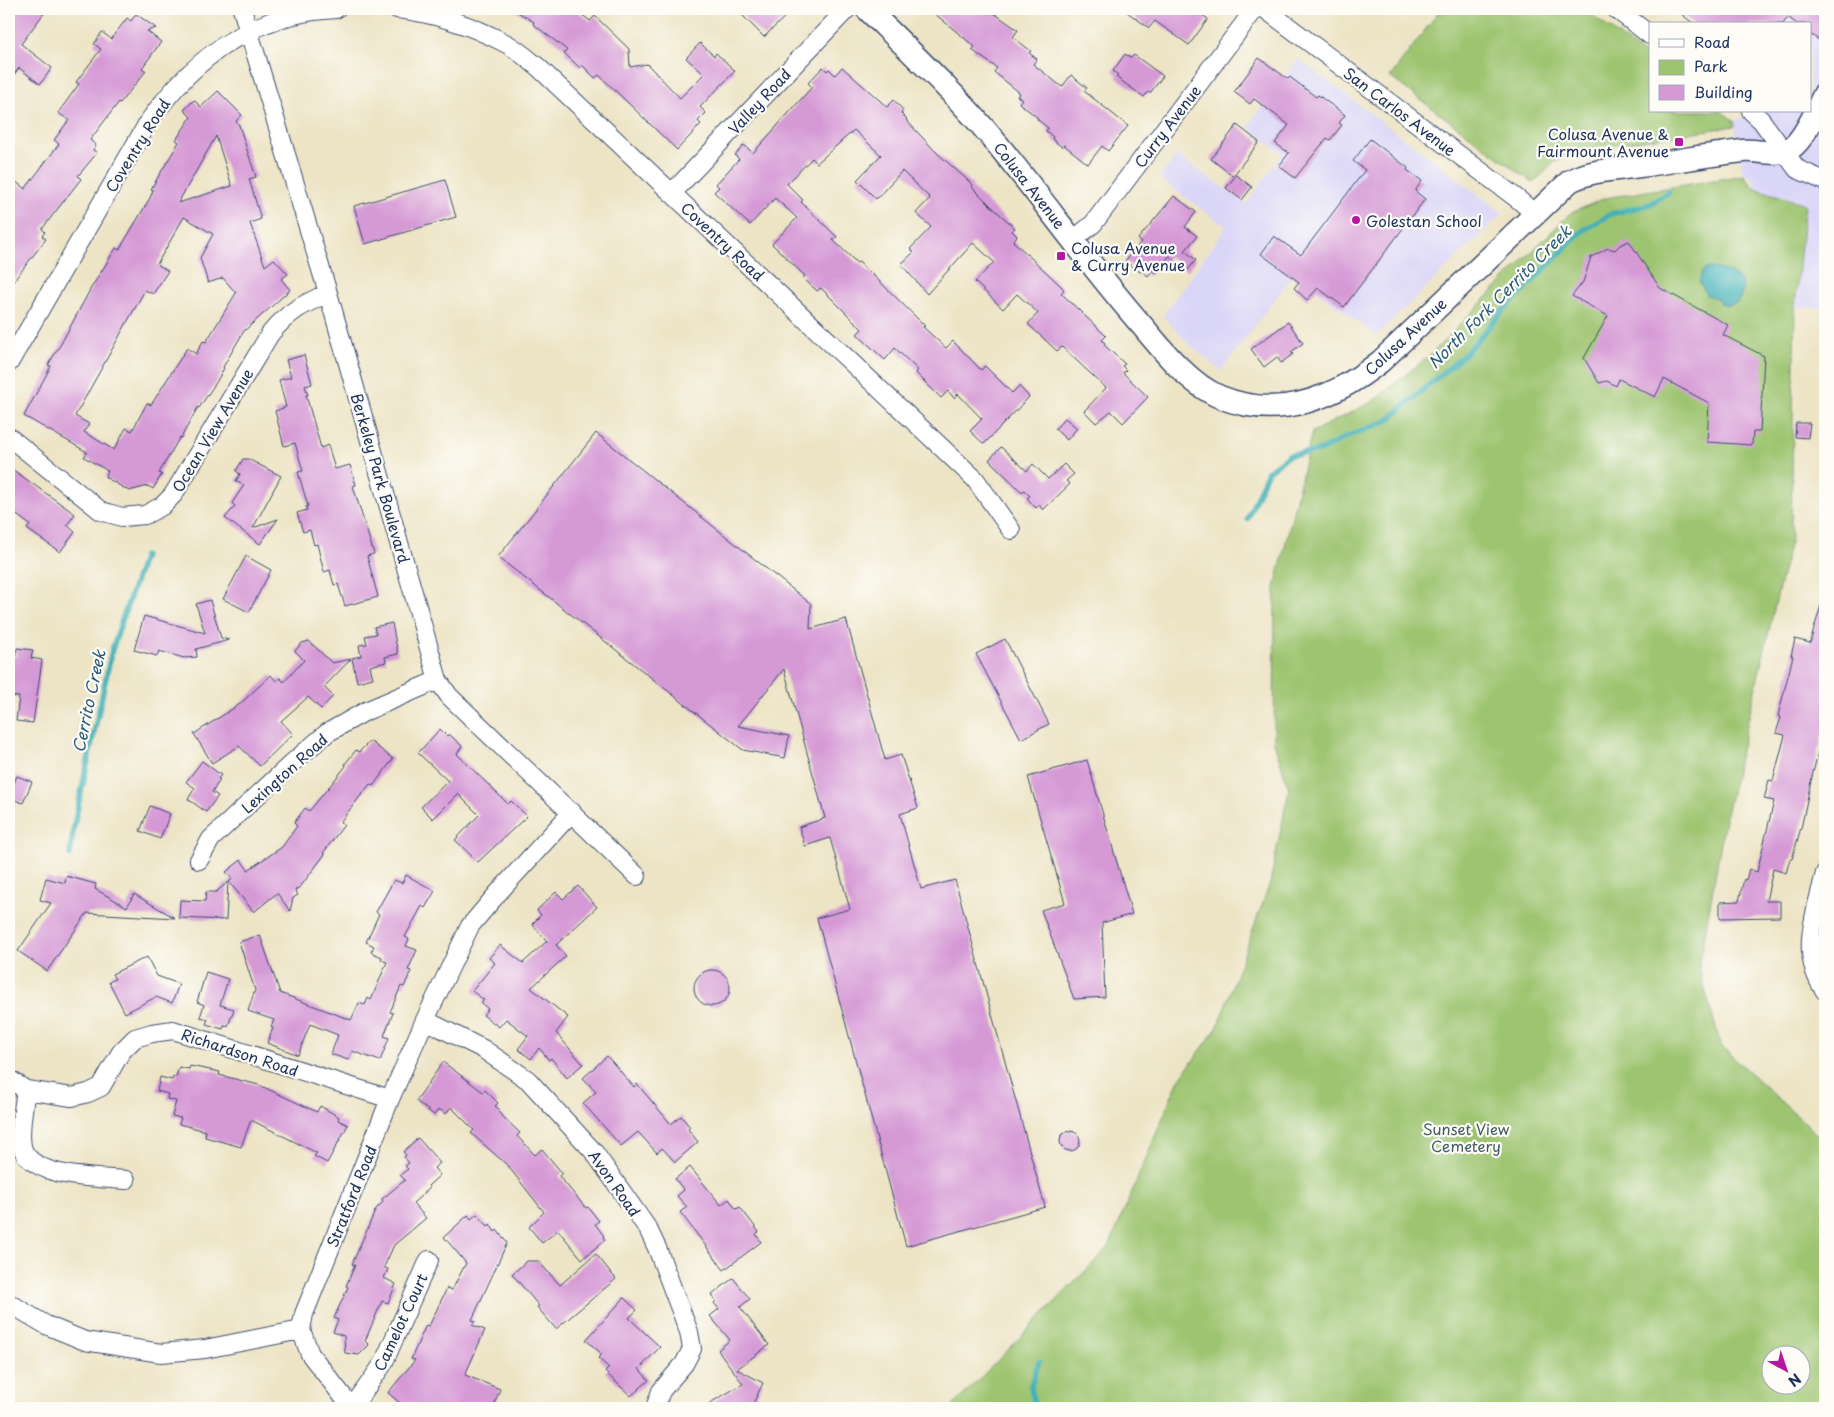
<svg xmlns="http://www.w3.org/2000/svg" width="1834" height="1417" font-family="'Playpen Sans',sans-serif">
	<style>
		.built { fill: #dad6f7 }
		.green { fill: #9dc470; stroke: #5c7a67; fill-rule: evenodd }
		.water { fill: #40b1b7; stroke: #2e708a }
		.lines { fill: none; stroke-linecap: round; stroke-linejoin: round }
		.stream { stroke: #40b1b7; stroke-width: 5.5 }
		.building { fill: #d599d6; fill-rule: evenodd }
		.minor-casing { stroke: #3a4a6d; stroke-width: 20 }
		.tertiary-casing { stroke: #3a4a6d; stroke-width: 25 }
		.minor { stroke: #fff; stroke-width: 18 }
		.tertiary { stroke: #fff; stroke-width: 22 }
		.poi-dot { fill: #b5179e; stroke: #fdfcf7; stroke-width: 2 }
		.labels { text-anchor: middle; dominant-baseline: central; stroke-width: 4.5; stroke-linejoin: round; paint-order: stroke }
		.street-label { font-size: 15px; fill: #1b2f5e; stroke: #fdfcf7 }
		.poi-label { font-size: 15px; fill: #1b2f5e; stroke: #fdfcf7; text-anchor: start }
		.park-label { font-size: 15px; fill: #425c63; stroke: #fdfcf7 }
		.water-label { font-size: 16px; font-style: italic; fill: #285c7d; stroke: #fdfcf7 }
	</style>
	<rect width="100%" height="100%" fill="#fdfcf7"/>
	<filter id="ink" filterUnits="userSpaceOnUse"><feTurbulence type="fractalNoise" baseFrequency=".02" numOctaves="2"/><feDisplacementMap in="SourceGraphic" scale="10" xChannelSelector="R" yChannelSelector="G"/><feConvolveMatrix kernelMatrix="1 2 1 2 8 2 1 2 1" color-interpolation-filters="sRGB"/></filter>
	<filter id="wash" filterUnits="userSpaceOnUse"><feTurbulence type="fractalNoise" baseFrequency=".0096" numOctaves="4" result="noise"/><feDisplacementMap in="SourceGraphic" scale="20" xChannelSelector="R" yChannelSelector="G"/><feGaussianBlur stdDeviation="1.12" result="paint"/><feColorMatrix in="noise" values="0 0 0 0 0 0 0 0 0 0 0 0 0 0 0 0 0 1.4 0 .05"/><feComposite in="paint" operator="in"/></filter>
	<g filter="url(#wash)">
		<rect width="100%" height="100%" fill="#ede4c5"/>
		<path class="built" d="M1760,9H1825V307H1795L1805,204L1754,188L1755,181L1750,175L1743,174L1734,121L1762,111H1810V24H1748Z
			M1298,59L1503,213L1376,336L1294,273L1221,371L1192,347L1163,316L1226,227L1159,178L1177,155L1246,204L1283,154L1247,127Z"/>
		<path class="green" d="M1448,9H1584L1650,59V111H1721L1734,121L1735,126L1577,150L1556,161L1533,183L1390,77L1440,10L1444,13Z
			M1744,175L1754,188L1805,204L1795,307L1791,537L1726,814L1699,968L1721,1046L1825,1142V1408H951L1109,1247L1178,1081L1217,1028L1270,883L1289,789L1274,742L1275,588L1312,432L1372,402L1431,354L1569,214L1605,198ZM1772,1354H1802V1384H1772Z"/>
		<path class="water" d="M1709,268C1729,269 1754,280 1737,303L1728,305L1719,303L1720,300L1709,295L1707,296L1699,281L1703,271Z"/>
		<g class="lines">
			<path class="stream" d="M1247,519L1268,471L1289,455L1320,451L1346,437L1387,421L1466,353L1500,314L1582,231L1611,214L1650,204L1669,192
				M70,855L74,825L112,650L144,556
				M1034,1408L1031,1385L1039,1362"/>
		</g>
		<g id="blocks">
			<path class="building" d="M9,9H47L21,44L52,68L40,84L19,68L9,81Z
				M513,9H575L590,21L595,16L629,49L630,67L647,64L680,98L704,74L686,58L700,43L714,56L716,53L735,71L700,107L706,113L698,121L701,124L677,150L599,75L595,78L582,65L580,68L564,53L567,50L533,24L534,22Z
				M751,9H793L764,37L743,16Z
				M929,9H988L1018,30L1013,37L1031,51L1029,53L1037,59L1033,64L1062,87L1071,75L1087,88L1084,91L1128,126L1108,151L1102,146L1088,164L1064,145L1062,147L1052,139L1053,137L1046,131L1048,128L1037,119L1038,118L1019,103L1022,99L1017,96L1020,93L994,72L997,68L972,50L975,47Z
				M1123,9H1194L1208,19L1189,45L1155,21L1149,28Z
				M1675,9H1825V44L1810,34V24H1797L1788,17L1783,24H1694Z
				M136,14L156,28L147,31L161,42L142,68L146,71L120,103L119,102L90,140L96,145L93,150L97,153L78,176L81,179L42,229L45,232L42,236L46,239L9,287V176L25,189L59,144L54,140L69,120L58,113L79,84L76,82L101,49L94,44L102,32L111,39L127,18L131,21Z
				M1125,54L1131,58L1134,55L1163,76L1150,93L1148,92L1144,97L1116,77L1118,75L1113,71Z
				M1259,58L1288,79L1290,77L1316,97L1318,95L1345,115L1339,123L1342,125L1330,140L1327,138L1295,178L1279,166L1289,153L1275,143L1289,125L1254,99L1250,104L1234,92Z
				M823,67L827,71L829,69L835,75L842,67L887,107L894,100L903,110L901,113L907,119L906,120L936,152L973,185L972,187L990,205L1015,228L1012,231L1017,236L1013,241L1061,286L1064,290L1061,293L1106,336L1102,340L1105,343L1104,345L1125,364L1122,366L1126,370L1123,373L1148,397L1123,423L1111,411L1096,423L1084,411L1106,388L1062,347L1057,351L1028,324L1038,313L1017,294L1003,309L975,282L994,262L973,243L927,294L901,264L914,252L910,249L931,227L916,213L930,198L902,171L876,199L857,180L881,155L854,130L817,163L812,158L787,184L803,200L801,202L837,237L833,240L857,263L859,262L868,272L869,271L925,326L923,327L946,348L953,341L981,370L985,366L1012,393L1019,386L1029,397L984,444L970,431L982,419L958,394L954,398L948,391L941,398L916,373L918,370L895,348L885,360L857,334L862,329L821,288L817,291L803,278L805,276L772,244L797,218L775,198L750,225L714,192L719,187L716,184L739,159L735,155L744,145L753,153L812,87L808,83Z
				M218,91L242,115L236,121L239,125L256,177L249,179L261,219L250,223L265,266L274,259L288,274L281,279L290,290L244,331L223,367L224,368L217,381L199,408L198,407L181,438L180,437L159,473L162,474L153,489L148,486L129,491L105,477L108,471L84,457L87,452L24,416L51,366L48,365L62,342L91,288L116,248L119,250L121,247L150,198L153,190L151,189L179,142L176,140L191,117L184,110L194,100L201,107ZM216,136L232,186L178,203ZM184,217L213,234L200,258L208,283L223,278L236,293L206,342L203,341L196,354L187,348L151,405L147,403L132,431L126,428L114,450L84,432L89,424L75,416L145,290L153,294L168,271L157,264Z
				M1237,125L1259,142L1233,176L1211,159Z
				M1370,139L1408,168L1407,170L1422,181L1415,191L1425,199L1344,307L1318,288L1307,300L1294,288L1299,282L1261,254L1274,236L1301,255L1365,170L1353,161Z
				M1236,175L1252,187L1242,200L1226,188Z
				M445,180L456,217L365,244L354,206Z
				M1174,196L1196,212L1185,227L1197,236L1185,251L1196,260L1187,271L1169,256L1157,273L1152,270L1148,276L1142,271L1140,272L1125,261L1141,242L1138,239Z
				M1629,241L1660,288L1728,325L1723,335L1764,356L1760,432H1753L1752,445L1707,442L1709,403L1664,379L1655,397L1619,379L1616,386L1607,381L1599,383L1584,358L1608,316L1572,296L1583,282L1591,257L1608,248L1615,250L1620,245Z
				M1288,322L1303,343L1291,352L1293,354L1281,363L1277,357L1264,367L1251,349Z
				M304,355L312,384L305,386L308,395H306L321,448L328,445L335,469L350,465L356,485L353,486L374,554L367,556L378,597L345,606L338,584L334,585L330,570L324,572L317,544L314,545L310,530L303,532L297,513L307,510L306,507L308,506L298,472L303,471L295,443L284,446L275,411L286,407L279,380L291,377L286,360Z
				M1065,418L1077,428L1067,440L1055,429Z
				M1796,423H1810L1808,438L1795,437Z
				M596,433L811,604L810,629L846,619L885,760L901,755L918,808L900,814L921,889L955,880L1045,1207L906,1246L817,918L850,909L830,838L805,846L799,827L825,818L784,669L738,726L789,736L785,758L743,750L498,557Z
				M1001,447L1027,471L1033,464L1048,479L1064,464L1074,474L1066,481L1070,484L1043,510L1039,505L1036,508L1027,498L1030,496L1024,490L1022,492L989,460Z
				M243,459H248L281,476L253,528L278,519L260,544L225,518L235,506L232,503L244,485L236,481L240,474L236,471Z
				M9,467L75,514L67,525L75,532L60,552L27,529L30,525L9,509Z
				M246,556L271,570L249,612L223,599Z
				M210,600L221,638L229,640L196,649L197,657L184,658L159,651L157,656L134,650L144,616L205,633L196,604Z
				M1821,605H1825V724L1811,781L1802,824L1792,859H1790L1786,873L1773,869L1766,901H1780V917L1720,918V902L1739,901L1744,879L1746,880L1749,869L1757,872L1774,801L1764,799L1769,780L1773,781L1785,735L1776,733L1781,717L1778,716L1793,656H1791L1795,639L1810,643Z
				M392,623L398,654L385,657L386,662L370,666L373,678L357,682L352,658L361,656L359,645L367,644L365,636L376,634L374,627Z
				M1005,639L1049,724L1021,739L976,654Z
				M309,641L332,663L351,659L324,687L333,696L321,709L308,697L281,721L293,734L260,766L239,746L212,763L194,734L240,704L271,675L276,681L280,678L284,682L304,660L295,651L302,643Z
				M17,648L33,650L31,658L42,660L33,723L16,721L19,697L9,696V655L16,656Z
				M440,729L447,736L449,734L462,746L457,754L508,804L511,801L527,816L478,862L455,840L479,815L458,794L433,819L421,807L448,781L418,753Z
				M370,741L393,759L373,786L370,784L340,822L344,825L323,853L325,854L301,886L295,890L298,895L293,898L290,911L277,893L254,912L229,882L232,879L226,872L241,860L248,870L282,847L297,826L294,823L305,808L309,811L315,804L346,766L345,764L356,750L359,752Z
				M1087,760L1132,914L1102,923L1105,997L1074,999L1041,910L1065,903L1028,777Z
				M202,761L221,775L218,779L220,780L212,792L218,796L206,812L188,799L195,788L186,782Z
				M17,776L32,782L23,803L9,798V780L14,783Z
				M150,806L170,814L160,839L140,831Z
				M406,875L435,891L425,908L422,906L405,937L409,939L406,946L417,950L408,970L411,971L404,987L401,986L390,1012L393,1013L384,1036L389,1038L380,1061L352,1051L348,1060L331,1054L338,1035L310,1024L298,1055L267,1043L273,1028L271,1027L274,1020L248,1011L255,990L239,942L260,935L280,993L351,1020L359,1003L365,1005L368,998L371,1000L387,962L381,960L382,957L371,952L374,946L366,942L379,914L376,912L394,880L402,883Z
				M66,876L96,884L95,889L127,907L134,894L175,918L87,913L47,971L18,951L51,903L40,900L46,878L65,883Z
				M228,882L226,920L179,918L180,900L205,901L206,892H216Z
				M578,886L597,907L556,945L566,956L531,988L568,1017L556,1033L583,1064L567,1078L551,1058L549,1060L539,1048L531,1059L518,1049L528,1036L506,1019L499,1027L483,1015L488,1009L481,1003L484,1000L472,991L495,963L489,958L500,945L523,963L547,941L532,924L541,915L537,910L556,892L563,899Z
				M147,957L157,976L179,984L172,1003L156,997L125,1013L109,982L115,979L112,974Z
				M694 988a18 18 0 1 1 36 0a18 18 0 1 1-36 0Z
				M206,972L228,979L220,1005L234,1009L228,1026L224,1025L223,1029L206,1024L208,1019L200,1017L204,1005L197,1002Z
				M607,1056L634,1087L637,1084L671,1124L681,1116L690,1127L688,1129L698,1142L675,1162L662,1148L657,1153L638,1132L621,1146L583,1103L596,1092L583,1078Z
				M443,1062L483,1092L485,1090L498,1103L495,1106L500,1110L498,1112L520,1133L517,1136L535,1155L542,1149L562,1173L559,1176L586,1208L588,1207L599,1221L595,1224L604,1236L603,1237L605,1240L582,1259L558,1230L542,1243L529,1227L544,1212L508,1166L471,1133L474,1130L451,1107L446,1114L439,1109L434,1115L416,1101Z
				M190,1066L220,1072L219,1075L259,1085L317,1112L320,1106L339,1117L338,1120L348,1125L327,1163L314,1156L317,1153L251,1120L241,1147L205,1137L206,1131L179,1124L181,1118L172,1116L176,1101L167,1099L168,1094L157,1091L160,1077L172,1080L173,1077H176L179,1067L189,1069Z
				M1060 1141a10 10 0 1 1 20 0a10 10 0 1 1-20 0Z
				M418,1138L440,1163L434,1168L440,1175L428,1186L430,1188L413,1203L426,1218L394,1245L384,1267L388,1269L384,1278L396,1284L388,1303L382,1301L365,1341L369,1345L359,1355L345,1353L344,1336L333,1332L338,1320L334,1318L348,1287L346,1286L355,1265L352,1264L376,1209L383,1202L382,1199L405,1180L400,1175L408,1169L405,1166L409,1163L404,1157L406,1155L403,1152Z
				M690,1167L721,1205L729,1199L736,1209L740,1207L759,1232L756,1234L761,1242L724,1270L680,1212L687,1207L677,1196L684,1190L675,1179Z
				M477,1214L488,1226L490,1224L495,1232L497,1230L507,1243L472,1320L475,1321L472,1325L485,1330L465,1375L500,1389L493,1408H406L388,1393L415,1360L411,1359L426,1325L429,1326L447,1288L452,1290L466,1263L444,1237L468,1215L471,1219Z
				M596,1254L616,1279L556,1329L537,1307L539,1306L512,1274L527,1261H538L560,1285Z
				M733,1278L750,1299L740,1307L769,1345L737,1369L763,1383L751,1408H701L743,1384L718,1350L730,1340L710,1316L719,1309L714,1303L716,1301L712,1295Z
				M624,1298L637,1310L629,1318L660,1347L639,1369L649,1380L631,1396L605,1372L609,1368L598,1358L602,1354L586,1340Z"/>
		</g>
	</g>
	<g filter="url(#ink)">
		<use href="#blocks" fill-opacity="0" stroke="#3a4a6d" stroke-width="1"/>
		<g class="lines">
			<defs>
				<path id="minor" d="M242,9L328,293L438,680L449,696L637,876
					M397,9C435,13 473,26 507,44C518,50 528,59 538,67L975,479L1011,530
					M1265,9L1519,200L1535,214
					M1616,9L1650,35
					M1751,111L1761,120L1797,169L1825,181
					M672,193L847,9
					M1073,240L1093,224L1255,9
					M9,363L149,121C195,56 254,13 336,9
					M9,437L101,511L122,517L145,515L162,506L173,495L270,334C289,311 302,305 328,293
					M199,860L211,839L292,763L327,733L366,711L438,680
					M1825,873C1816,913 1798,953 1825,991
					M425,1020L483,1049L528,1080L594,1152L648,1229L657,1248L689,1332L692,1349L684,1364L661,1391L655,1408
					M9,1079L26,1090L72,1097L88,1093L101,1087L121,1052L135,1038L152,1033L173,1030L390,1099
					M26,1090C24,1106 17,1138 24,1152C39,1179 99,1177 126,1180
					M9,1303L46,1325L85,1341L161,1353L205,1349L301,1330
					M301,1330L304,1314L390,1099L425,1020L470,926L498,893L572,812
					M301,1330L310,1354L352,1408
					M352,1408L383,1364L429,1260"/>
				<path id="tertiary" d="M867,9C912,53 958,96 998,145C1048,206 1093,270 1145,329C1164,352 1191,385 1220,397C1279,421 1335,398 1381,361L1570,181C1593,169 1616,170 1641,166C1675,161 1708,155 1743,151C1758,149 1777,158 1791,148C1805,139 1817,108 1825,93"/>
			</defs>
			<use href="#minor" class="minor-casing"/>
			<use href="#tertiary" class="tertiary-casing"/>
			<use href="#minor" class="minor"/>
			<use href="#tertiary" class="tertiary"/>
		</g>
	</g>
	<g class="poi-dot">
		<rect x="1674" y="137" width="10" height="10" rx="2.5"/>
		<circle cx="1356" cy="220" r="5"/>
		<rect x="1056" y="251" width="10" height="10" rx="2.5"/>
	</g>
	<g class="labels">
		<g class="street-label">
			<text transform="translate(759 101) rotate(-47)">Valley Road</text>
			<text transform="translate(1400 111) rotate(37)">San Carlos Avenue</text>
			<text transform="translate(1167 126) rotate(-53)">Curry Avenue</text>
			<text transform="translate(137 145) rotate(-58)">Coventry Road</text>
			<text transform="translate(1030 185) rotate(52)">Colusa Avenue</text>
			<text transform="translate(723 241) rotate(43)">Coventry Road</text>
			<text transform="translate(1405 336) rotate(-43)">Colusa Avenue</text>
			<text transform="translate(212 430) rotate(-59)">Ocean View Avenue</text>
			<text transform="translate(381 478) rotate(74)">Berkeley Park Boulevard</text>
			<text transform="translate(284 773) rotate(-42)">Lexington Road</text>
			<text transform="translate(240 1052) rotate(18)">Richardson Road</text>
			<text transform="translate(615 1183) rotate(55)">Avon Road</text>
			<text transform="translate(351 1196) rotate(-68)">Stratford Road</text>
			<text transform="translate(400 1322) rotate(-65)">Camelot Court</text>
		</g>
		<g class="poi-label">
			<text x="1669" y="133" text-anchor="end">Colusa Avenue &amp;<tspan x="1669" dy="17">Fairmount Avenue</tspan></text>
			<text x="1366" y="220">Golestan School</text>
			<text x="1071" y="247">Colusa Avenue<tspan x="1071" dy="17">&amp; Curry Avenue</tspan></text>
		</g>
		<g class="park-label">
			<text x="1466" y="1128">Sunset View<tspan x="1466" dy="17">Cemetery</tspan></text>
		</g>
		<g class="water-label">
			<text transform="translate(1499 296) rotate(-45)">North Fork Cerrito Creek</text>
			<text transform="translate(88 701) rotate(-78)">Cerrito Creek</text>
		</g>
	</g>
	<rect width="1834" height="1417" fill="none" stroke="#fdfcf7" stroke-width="30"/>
	<rect x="1649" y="22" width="162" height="90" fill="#fdfcf7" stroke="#a3aaba"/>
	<rect x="1659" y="39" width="25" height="8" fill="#ffffff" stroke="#a3aaba"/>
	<text x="1694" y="48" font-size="15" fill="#1b2f5e">Road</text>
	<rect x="1659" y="60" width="25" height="15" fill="#9dc470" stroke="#a3aaba"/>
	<text x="1694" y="72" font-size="15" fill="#1b2f5e">Park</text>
	<rect x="1659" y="85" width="25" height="15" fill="#d599d6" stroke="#a3aaba"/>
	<text x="1694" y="98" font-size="15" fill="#1b2f5e">Building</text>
	<g transform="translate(1786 1370) rotate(140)"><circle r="24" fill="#fdfcf7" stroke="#a3aaba"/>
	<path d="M0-4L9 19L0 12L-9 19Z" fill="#b5179e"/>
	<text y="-8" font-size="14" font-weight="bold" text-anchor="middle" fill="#1b2f5e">N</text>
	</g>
</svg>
